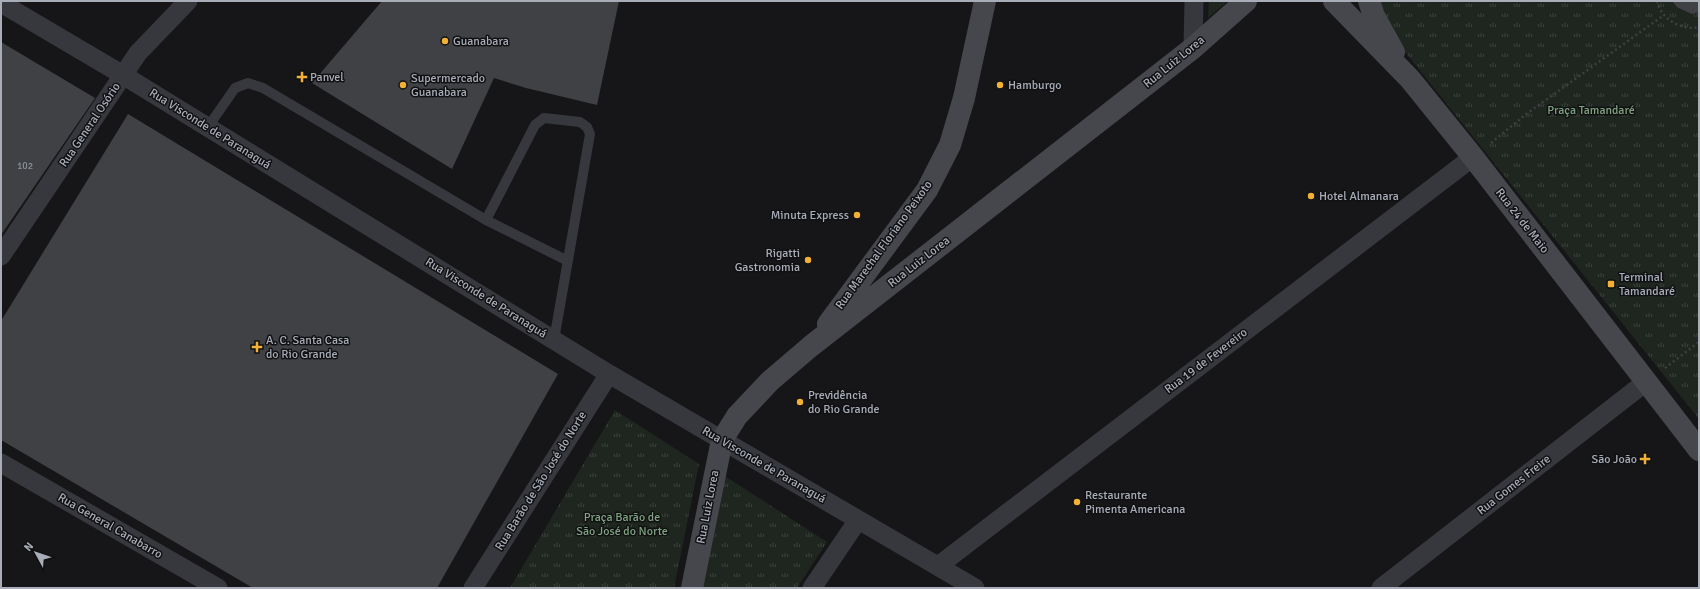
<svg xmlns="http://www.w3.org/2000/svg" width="1700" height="589" font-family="Signika,sans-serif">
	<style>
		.park { fill: url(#park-tufts) }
		.building { fill: #404145 }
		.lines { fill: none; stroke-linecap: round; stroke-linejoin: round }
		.path { stroke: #3d3f44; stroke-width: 2.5; stroke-dasharray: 2 3; stroke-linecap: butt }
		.lane { stroke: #37383d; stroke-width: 10 }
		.street { stroke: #37383d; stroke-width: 19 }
		.secondary { stroke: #45474d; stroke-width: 22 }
		.poi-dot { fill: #f2b134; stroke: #111113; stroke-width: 1.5 }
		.labels { text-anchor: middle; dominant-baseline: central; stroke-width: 3; stroke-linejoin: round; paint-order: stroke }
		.number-label { font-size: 10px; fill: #8e929b }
		.poi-label { font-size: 12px; fill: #a8adb8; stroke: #111113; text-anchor: start }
		.street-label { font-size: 12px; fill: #a8adb8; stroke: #111113 }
		.park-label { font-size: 12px; fill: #7fa381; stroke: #111113 }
	</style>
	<defs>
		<pattern id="park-tufts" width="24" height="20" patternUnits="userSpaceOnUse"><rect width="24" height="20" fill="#1e261f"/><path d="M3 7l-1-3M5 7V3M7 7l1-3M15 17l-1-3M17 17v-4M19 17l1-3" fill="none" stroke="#3c433d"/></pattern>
	</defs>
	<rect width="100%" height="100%" fill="#161618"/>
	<path class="park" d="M1209,1H1228L1208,18Z
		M1379,1H1699V419L1381,22Z
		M615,410L699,464L674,588H510Z
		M720,473L827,542L797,588H703Z"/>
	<path class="building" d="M382,1H619L597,105L526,88L494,78L452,169L312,83Z
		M1672,1H1699V12L1692,14L1683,10L1677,7Z
		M1,42L95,98L1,235Z
		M128,114L558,374L437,588H253L1,440V321Z"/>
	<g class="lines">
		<path class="path" d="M1657,1C1661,19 1681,31 1699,27
			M1491,143L1525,115L1664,15
			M1665,368L1699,342"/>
		<path class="lane" d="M208,127L235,88L248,83L263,88L486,220L535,125L544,118L580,122L587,127L590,134L554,340
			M486,220L568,261"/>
		<path class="street" d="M1,3L123,75L609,374L975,588
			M1193,48L1194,1
			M1,256L138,53L188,1
			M1,463L218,588
			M938,566L1473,157
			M473,588L609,374
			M812,588L858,520
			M1381,588L1647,381"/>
		<path class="secondary" d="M1334,1L1410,79L1473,157L1699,450
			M1369,1L1374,16L1394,52
			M828,324L927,190L950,145L964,98L985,1
			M692,588L722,440L737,416L770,381L811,346L1193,48L1246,1"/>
	</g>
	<g class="poi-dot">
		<circle cx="445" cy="41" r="4"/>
		<path d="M300 71h4v4h4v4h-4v4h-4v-4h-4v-4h4z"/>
		<circle cx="403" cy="85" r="4"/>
		<circle cx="1000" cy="85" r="4"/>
		<circle cx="1311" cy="196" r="4"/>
		<circle cx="857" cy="215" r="4"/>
		<circle cx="808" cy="260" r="4"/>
		<rect x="1607" y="280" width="8" height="8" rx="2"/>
		<path d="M255 341h4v4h4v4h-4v4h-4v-4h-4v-4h4z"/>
		<circle cx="800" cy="402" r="4"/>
		<path d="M1643 453h4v4h4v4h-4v4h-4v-4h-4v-4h4z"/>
		<circle cx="1077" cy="502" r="4"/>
	</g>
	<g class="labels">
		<g class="number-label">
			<text x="25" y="166">102</text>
		</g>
		<g class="poi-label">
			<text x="453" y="41">Guanabara</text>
			<text x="310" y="77">Panvel</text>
			<text x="411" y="78">Supermercado<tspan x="411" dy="14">Guanabara</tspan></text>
			<text x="1008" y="85">Hamburgo</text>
			<text x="1319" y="196">Hotel Almanara</text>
			<text x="849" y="215" text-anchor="end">Minuta Express</text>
			<text x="800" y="253" text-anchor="end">Rigatti<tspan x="800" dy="14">Gastronomia</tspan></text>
			<text x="1619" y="277">Terminal<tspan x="1619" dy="14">Tamandaré</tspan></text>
			<text x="266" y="340">A. C. Santa Casa<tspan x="266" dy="14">do Rio Grande</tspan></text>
			<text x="808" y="395">Previdência<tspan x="808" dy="14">do Rio Grande</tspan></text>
			<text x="1637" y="459" text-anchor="end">São João</text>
			<text x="1085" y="495">Restaurante<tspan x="1085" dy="14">Pimenta Americana</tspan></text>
		</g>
		<g class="street-label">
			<text transform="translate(1174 62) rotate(-39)">Rua Luiz Lorea</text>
			<text transform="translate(90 125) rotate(-56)">Rua General Osório</text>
			<text transform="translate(210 129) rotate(32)">Rua Visconde de Paranaguá</text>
			<text transform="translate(1522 221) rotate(52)">Rua 24 de Maio</text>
			<text transform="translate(884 245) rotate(-54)">Rua Marechal Floriano Peixoto</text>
			<text transform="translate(919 262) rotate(-38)">Rua Luiz Lorea</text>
			<text transform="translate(486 298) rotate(32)">Rua Visconde de Paranaguá</text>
			<text transform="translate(1206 361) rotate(-37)">Rua 19 de Fevereiro</text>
			<text transform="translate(764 465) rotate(30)">Rua Visconde de Paranaguá</text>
			<text transform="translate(541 481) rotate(-58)">Rua Barão de São José do Norte</text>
			<text transform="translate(1514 485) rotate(-38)">Rua Gomes Freire</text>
			<text transform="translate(708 507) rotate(-79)">Rua Luiz Lorea</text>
			<text transform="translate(110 526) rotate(30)">Rua General Canabarro</text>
		</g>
		<g class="park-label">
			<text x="1591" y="110">Praça Tamandaré</text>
			<text x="622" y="517">Praça Barão de<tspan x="622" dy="14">São José do Norte</tspan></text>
		</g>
	</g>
	<rect width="1700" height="589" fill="none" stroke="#a8adb8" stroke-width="4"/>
	<g transform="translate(36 553) rotate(310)" stroke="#111113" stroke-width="3" paint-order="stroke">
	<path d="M0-3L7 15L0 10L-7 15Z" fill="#a8adb8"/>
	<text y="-6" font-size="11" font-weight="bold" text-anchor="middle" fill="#a8adb8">N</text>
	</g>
</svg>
